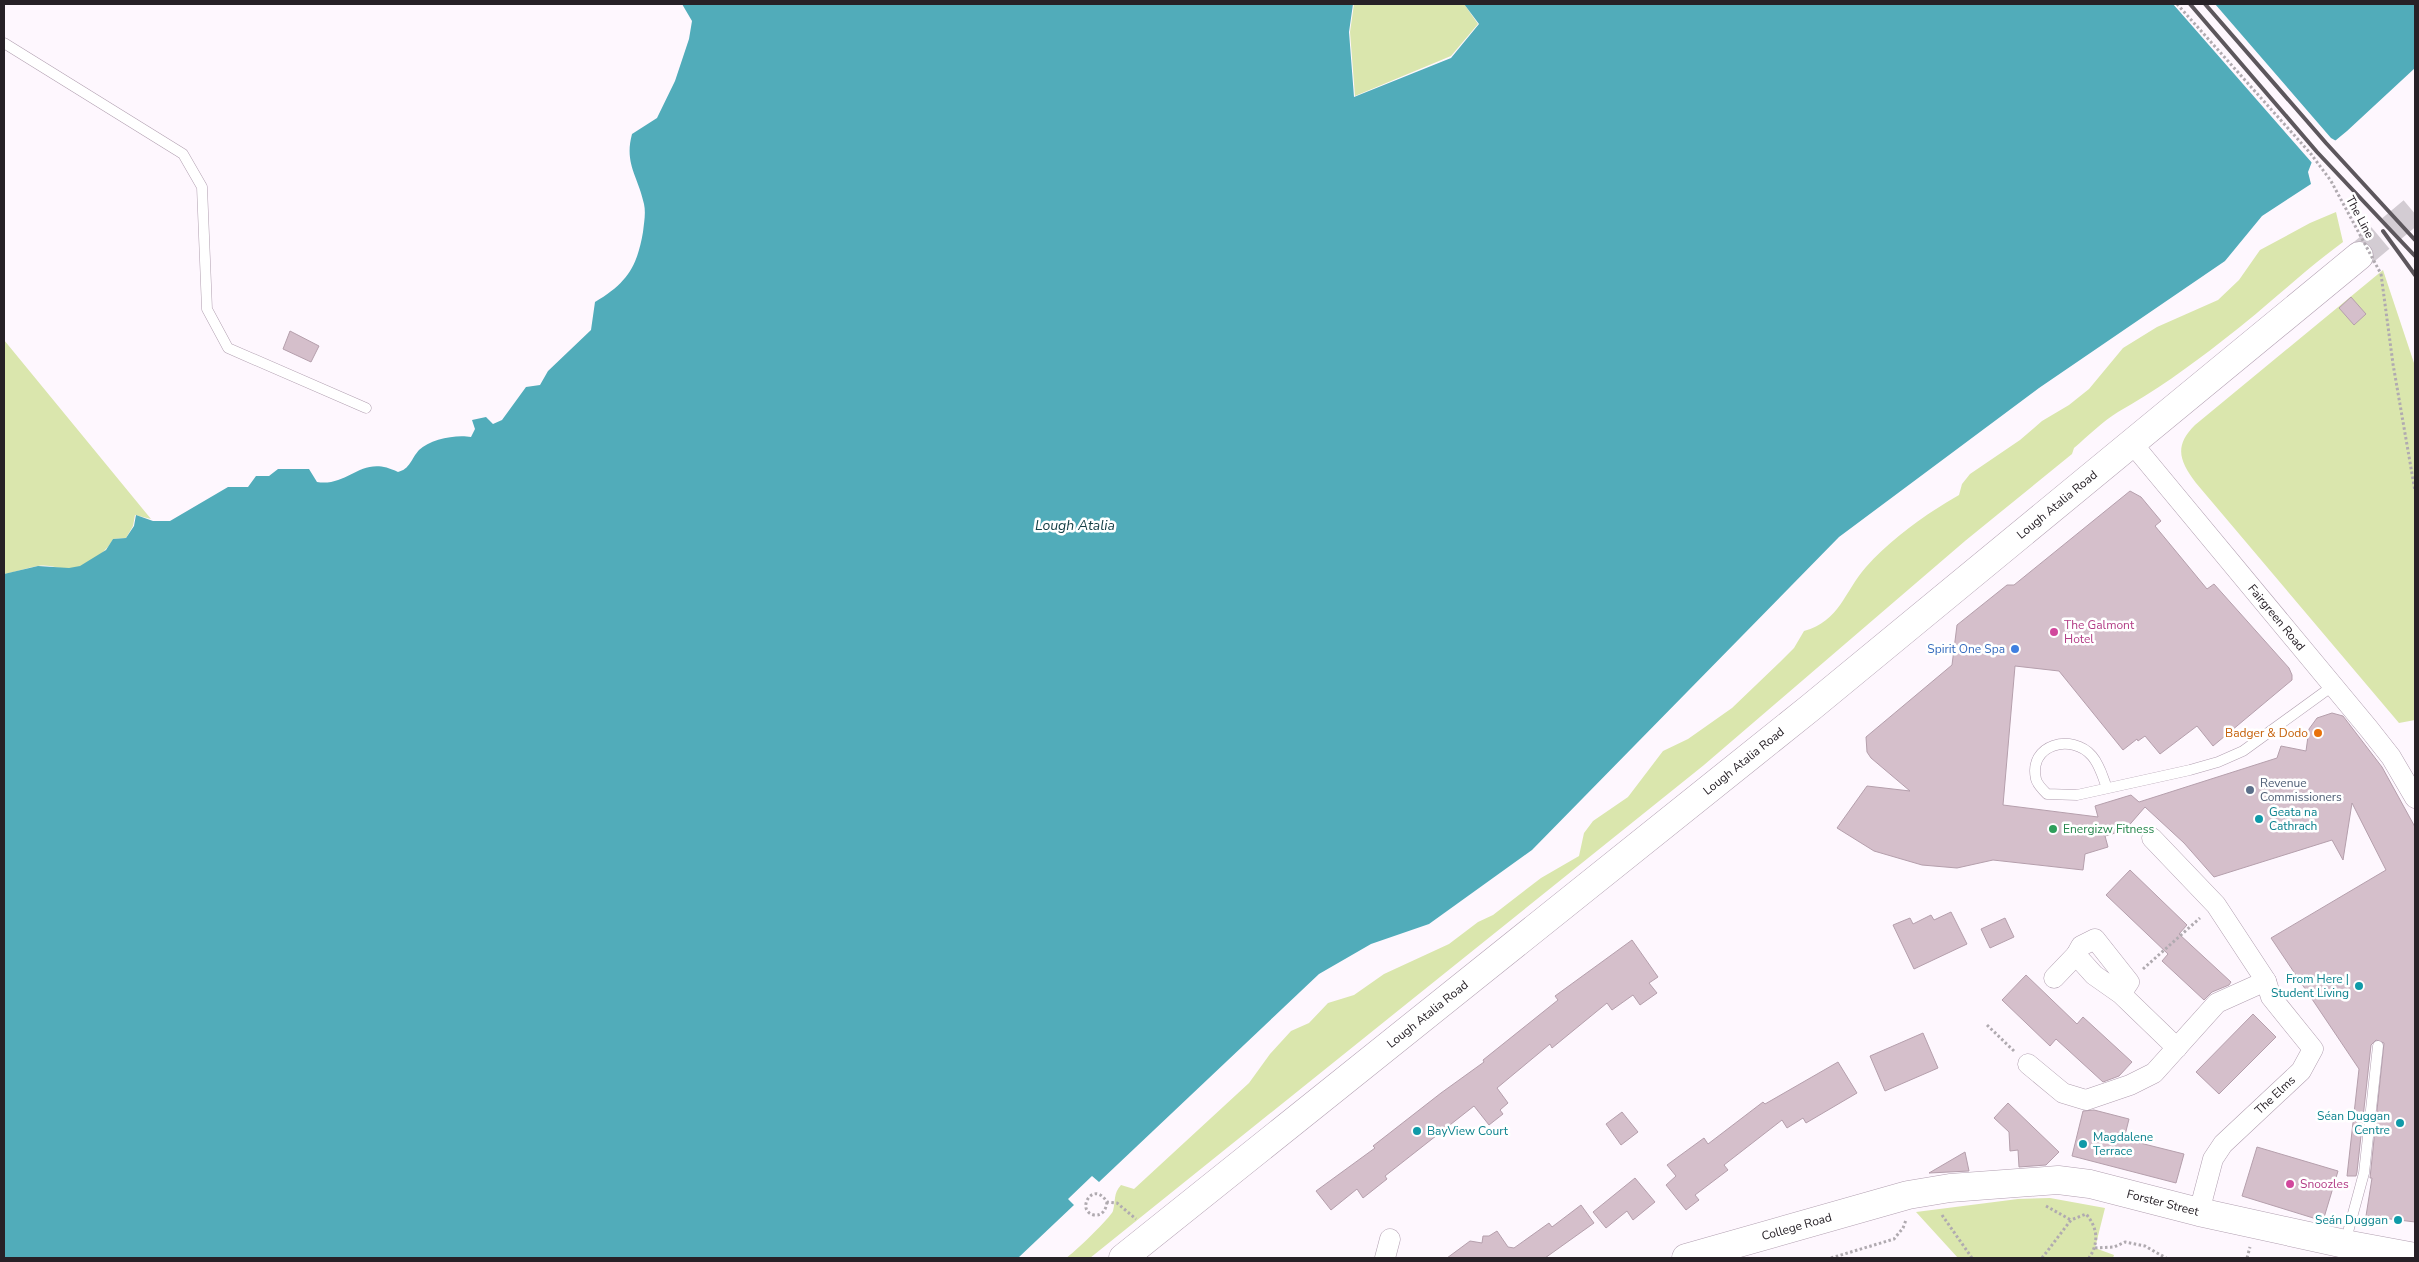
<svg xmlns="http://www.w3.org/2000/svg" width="2419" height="1262" font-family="'Nunito Sans',sans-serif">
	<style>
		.green { fill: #dae6ad }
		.water { fill: #51acba }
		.pier { fill: #fef7fe }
		.building { fill: #d5bfcb; stroke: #b59fac }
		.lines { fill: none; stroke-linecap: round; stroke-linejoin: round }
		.secondary-tunnel { stroke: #d3ccd3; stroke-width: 28; stroke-dasharray: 28 14; stroke-linecap: butt }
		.lane-casing { stroke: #b19fb0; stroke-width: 11 }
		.street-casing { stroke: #b19fb0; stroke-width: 21 }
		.secondary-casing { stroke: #b19fb0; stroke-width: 29 }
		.path { stroke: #b0aab0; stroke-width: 3; stroke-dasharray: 2.5 2.5; stroke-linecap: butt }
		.lane { stroke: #fff; stroke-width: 10 }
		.street { stroke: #fff; stroke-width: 20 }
		.secondary { stroke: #fff; stroke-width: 28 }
		.rail { stroke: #5d575d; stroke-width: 4 }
		.path-bridge { stroke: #b0aab0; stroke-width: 3; stroke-dasharray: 2.5 2.5; stroke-linecap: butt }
		.hotel-dot { fill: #d1479c; stroke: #fff; stroke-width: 2 }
		.shop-dot { fill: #3f7fe0; stroke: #fff; stroke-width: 2 }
		.food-dot { fill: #e8710a; stroke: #fff; stroke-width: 2 }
		.service-dot { fill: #5c6f8a; stroke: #fff; stroke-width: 2 }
		.culture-dot { fill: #0f9aa8; stroke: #fff; stroke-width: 2 }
		.leisure-dot { fill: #2e9e5b; stroke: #fff; stroke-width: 2 }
		.labels { text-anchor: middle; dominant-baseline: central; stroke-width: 5; stroke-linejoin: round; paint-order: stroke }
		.street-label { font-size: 12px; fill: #272127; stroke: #fff }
		.hotel-label { font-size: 12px; fill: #b23c85; stroke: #fff; text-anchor: start }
		.shop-label { font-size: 12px; fill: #366cbe; stroke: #fff; text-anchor: end }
		.food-label { font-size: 12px; fill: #c56008; stroke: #fff; text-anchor: end }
		.service-label { font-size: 12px; fill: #4e5e75; stroke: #fff; text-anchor: start }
		.culture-label { font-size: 12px; fill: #0d838f; stroke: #fff; text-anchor: start }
		.leisure-label { font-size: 12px; fill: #27864d; stroke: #fff; text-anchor: start }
		.water-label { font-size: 14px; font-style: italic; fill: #133e45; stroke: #fff }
	</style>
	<rect width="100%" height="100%" fill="#fef7fe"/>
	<path class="green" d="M1354,4H1464L1478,24L1451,56L1355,96L1350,32Z
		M2336,212L2343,242C2301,273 2264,309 2222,341C2189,367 2155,391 2118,412C2103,421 2088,436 2074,448L2072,454L1965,541L1704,765L1090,1258H1066C1073,1254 1111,1217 1113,1211C1116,1200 1113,1194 1121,1185L1134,1189L1249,1083L1270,1054L1291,1031L1309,1023L1328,1003L1354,995L1384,974L1449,944L1478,922L1493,915L1541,878L1579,856L1584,833L1593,821L1628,797L1663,751L1688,739L1732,708L1780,662L1794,648L1804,631C1840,621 1844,592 1866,567C1892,538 1926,514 1959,495L1962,484L1970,474L2020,440L2042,421L2069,405L2089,389L2123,348L2157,327L2218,300L2239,280L2260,250L2310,223Z
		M2383,270L2415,366V720L2399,723L2196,483C2179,460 2174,446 2195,425Z
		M4,340L151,519L135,515L133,526L126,538L113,539C106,553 86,568 69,569C58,569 49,564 38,566C27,568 15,572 4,574Z
		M2050,1198L2105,1208L2095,1248L2114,1255L2113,1258H1958L1916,1212L2018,1199Z"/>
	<path class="water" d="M682,4H1353L1349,32L1354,97L1451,58L1479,24L1464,4H2415V68L2347,131L2313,159L2308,172L2311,184L2262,216L2225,261L2039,388L1839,537L1532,850L1429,924L1371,944L1319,974L1099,1182L1092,1176L1068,1199L1074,1205L1018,1258H4V574L38,566L69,568L80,566L106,550L113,539L126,538L134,526L136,515L153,521H170L228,487H248L256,476H269L278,469H309L317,482C350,487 361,453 398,472C410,469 411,459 419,450C430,439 457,434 471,437L475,429L472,420L486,417L493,424L502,420L526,387L540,385L548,371L591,330L595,302C627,283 637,267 643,232C644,223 646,213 644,204C638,176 624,164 632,134L657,118L675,81L689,39L692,21Z"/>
	<path class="pier" d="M2173,4H2215L2331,138L2338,142L2315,160L2313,164Z"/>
	<path class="building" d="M2351,297L2366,314L2354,325L2339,308Z
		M290,331L319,346L311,362L283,349Z
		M2130,491L2141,497L2161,521L2155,526L2207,589L2214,584L2289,668L2292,675V680L2213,746L2197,726L2160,754L2145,736L2138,741L2137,739L2123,750L2059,671L2015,666L2003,805L2098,817L2095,806L2131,795L2139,802L2277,758L2281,746L2306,751L2309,729L2317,718L2332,713L2343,716L2382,767L2415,827V1222L2366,1216L2372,1178H2370L2384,1043L2376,1040L2371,1045L2357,1172L2356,1176H2347L2359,1069L2271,938L2386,870L2352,803L2343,860L2332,840L2214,877L2184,843L2145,807L2125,830L2105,836L2108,847L2085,854L2083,870L1993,860L1957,868L1922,865L1874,851L1837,828L1867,786L1910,791L1871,758L1867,752L1866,737L1952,665L1957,625L2007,585H2014Z
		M2130,870L2187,925L2179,934L2231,982L2229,985L2212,992L2204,1000L2162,961L2168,954L2106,895Z
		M1951,912L1967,944L1914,969L1893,925L1910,918L1913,924L1931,915L1934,920Z
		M2005,918L2014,937L1990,948L1981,929Z
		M1632,940L1658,977L1649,983L1657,993L1640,1005L1633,995L1612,1010L1607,1003L1552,1048L1550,1044L1497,1088L1508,1103L1500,1110L1503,1114L1489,1125L1474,1106L1385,1176L1387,1179L1363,1198L1357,1189L1331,1210L1316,1191L1375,1148L1373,1146L1441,1093L1484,1062L1483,1060L1558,1000L1555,996Z
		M2026,975L2077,1024L2083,1017L2132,1062L2119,1076L2103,1082L2056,1039L2050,1046L2002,1000Z
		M2253,1014L2276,1037L2219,1094L2196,1072Z
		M1923,1033L1938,1068L1885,1091L1870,1056Z
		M1838,1062L1857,1093L1806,1123L1803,1118L1787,1128L1782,1120L1724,1165L1728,1170L1695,1195L1699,1200L1686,1210L1666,1185L1676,1176L1667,1165L1704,1138L1708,1144L1763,1102L1765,1104Z
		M2008,1103L2059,1152L2046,1165L2019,1167L2018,1150L2010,1151L2009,1132L1994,1118Z
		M2094,1110L2129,1119L2124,1139L2184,1154L2176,1183L2072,1156L2083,1111Z
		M1622,1112L1638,1132L1621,1145L1606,1124Z
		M2257,1147L2338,1171L2323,1221L2242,1196Z
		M1965,1152L1969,1171L1929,1173Z
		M1635,1178L1655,1202L1633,1220L1627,1211L1606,1228L1593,1212Z
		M1581,1205L1594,1223L1545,1258H1447L1470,1241L1482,1243L1483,1236H1489L1497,1231L1508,1247L1514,1248L1549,1223L1552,1227Z"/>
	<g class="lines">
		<path class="secondary-tunnel" d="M2359,256L2415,209"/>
		<defs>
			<path id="lane" d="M4,43L183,154L202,187L207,309L228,348L366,408
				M2107,788C2103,778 2100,765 2092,756C2072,733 2028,744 2036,779C2037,784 2043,790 2047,794L2077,795L2190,770L2218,762L2243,751L2334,685
				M2345,1243L2364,1173L2378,1046"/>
			<g id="street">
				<path id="s1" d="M2131,442L2369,729L2391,757L2415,798"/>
				<path d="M2152,838L2216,905L2266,981L2271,997L2313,1049L2301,1071L2223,1144L2213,1159L2199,1212"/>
				<path d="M2054,978L2076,955"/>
				<path d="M2121,994L2129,982L2095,939L2081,946L2076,955L2094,975L2121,994L2177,1048"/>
				<path d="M2028,1064L2063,1093L2086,1100L2130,1085L2154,1073L2217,1003L2266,981"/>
				<path d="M1385,1258L1390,1239"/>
			</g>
			<g id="secondary">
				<path id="s2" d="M1123,1258L1810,708L2359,256"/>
				<path id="s3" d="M1686,1258L1908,1195L1950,1188L2058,1180L2090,1184L2199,1212L2345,1244L2415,1257"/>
			</g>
		</defs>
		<use href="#lane" class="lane-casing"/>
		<use href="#street" class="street-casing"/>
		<use href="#secondary" class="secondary-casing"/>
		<path class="path" d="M2381,274L2393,364L2415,491
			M2143,969L2200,918
			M1987,1025L2015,1052
			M1107,1202C1106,1209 1103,1216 1094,1215C1075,1211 1093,1179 1107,1202L1117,1203L1136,1219
			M2046,1206L2071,1220
			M1942,1215L1972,1258
			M2095,1248L2114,1247L2125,1242L2145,1246L2166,1258
			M1831,1258L1894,1239L1903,1228L1906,1220
			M2042,1258L2071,1220L2086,1214C2098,1228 2099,1243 2089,1258
			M2247,1258L2250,1247"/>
		<use href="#lane" class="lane"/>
		<use href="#street" class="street"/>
		<use href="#secondary" class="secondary"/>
		<path class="rail" d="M2190,4L2317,152L2415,256
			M2205,4L2326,143L2415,240
			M2383,231L2415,275"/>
		<path class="path-bridge" d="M2177,4L2311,154L2331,181L2381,274"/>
	</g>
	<g class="hotel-dot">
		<circle cx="2054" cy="632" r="5"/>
		<circle cx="2290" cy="1184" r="5"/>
	</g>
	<circle class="shop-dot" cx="2015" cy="649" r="5"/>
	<circle class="food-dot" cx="2318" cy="733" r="5"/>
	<circle class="service-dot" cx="2250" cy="790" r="5"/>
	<g class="culture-dot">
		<circle cx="2259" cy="819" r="5"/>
		<circle cx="2359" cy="986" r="5"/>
		<circle cx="2400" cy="1123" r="5"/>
		<circle cx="1417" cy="1131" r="5"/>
		<circle cx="2083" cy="1144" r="5"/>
		<circle cx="2398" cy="1220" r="5"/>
	</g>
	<circle class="leisure-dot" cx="2053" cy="829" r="5"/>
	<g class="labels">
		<g class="street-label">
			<text transform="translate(2360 217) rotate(62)">The Line</text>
			<text stroke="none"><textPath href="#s2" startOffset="1200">Lough Atalia Road</textPath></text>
			<text stroke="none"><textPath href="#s1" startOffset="228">Fairgreen Road</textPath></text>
			<text stroke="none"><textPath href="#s2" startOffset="795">Lough Atalia Road</textPath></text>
			<text stroke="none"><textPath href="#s2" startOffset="390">Lough Atalia Road</textPath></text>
			<text transform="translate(2275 1095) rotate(-43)">The Elms</text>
			<text stroke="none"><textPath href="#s3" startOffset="489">Forster Street</textPath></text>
			<text stroke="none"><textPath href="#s3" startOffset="115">College Road</textPath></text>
		</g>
		<g class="hotel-label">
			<text x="2064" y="625">The Galmont<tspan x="2064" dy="14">Hotel</tspan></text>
			<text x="2300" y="1184">Snoozles</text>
		</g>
		<g class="shop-label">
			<text x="2005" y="649">Spirit One Spa</text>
		</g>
		<g class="food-label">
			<text x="2308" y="733">Badger &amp; Dodo</text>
		</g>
		<g class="service-label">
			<text x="2260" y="783">Revenue<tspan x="2260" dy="14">Commissioners</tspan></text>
		</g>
		<g class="culture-label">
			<text x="2269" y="812">Geata na<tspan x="2269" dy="14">Cathrach</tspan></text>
			<text x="2349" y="979" text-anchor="end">From Here |<tspan x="2349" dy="14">Student Living</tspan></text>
			<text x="2390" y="1116" text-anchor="end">Séan Duggan<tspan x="2390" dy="14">Centre</tspan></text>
			<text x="1427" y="1131">BayView Court</text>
			<text x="2093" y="1137">Magdalene<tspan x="2093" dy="14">Terrace</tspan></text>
			<text x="2388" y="1220" text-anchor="end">Seán Duggan</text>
		</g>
		<g class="leisure-label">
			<text x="2063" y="829">Energizw Fitness</text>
		</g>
		<g class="water-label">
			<text x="1075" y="525">Lough Atalia</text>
		</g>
	</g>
	<rect width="2419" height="1262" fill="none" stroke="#272127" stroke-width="10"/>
</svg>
